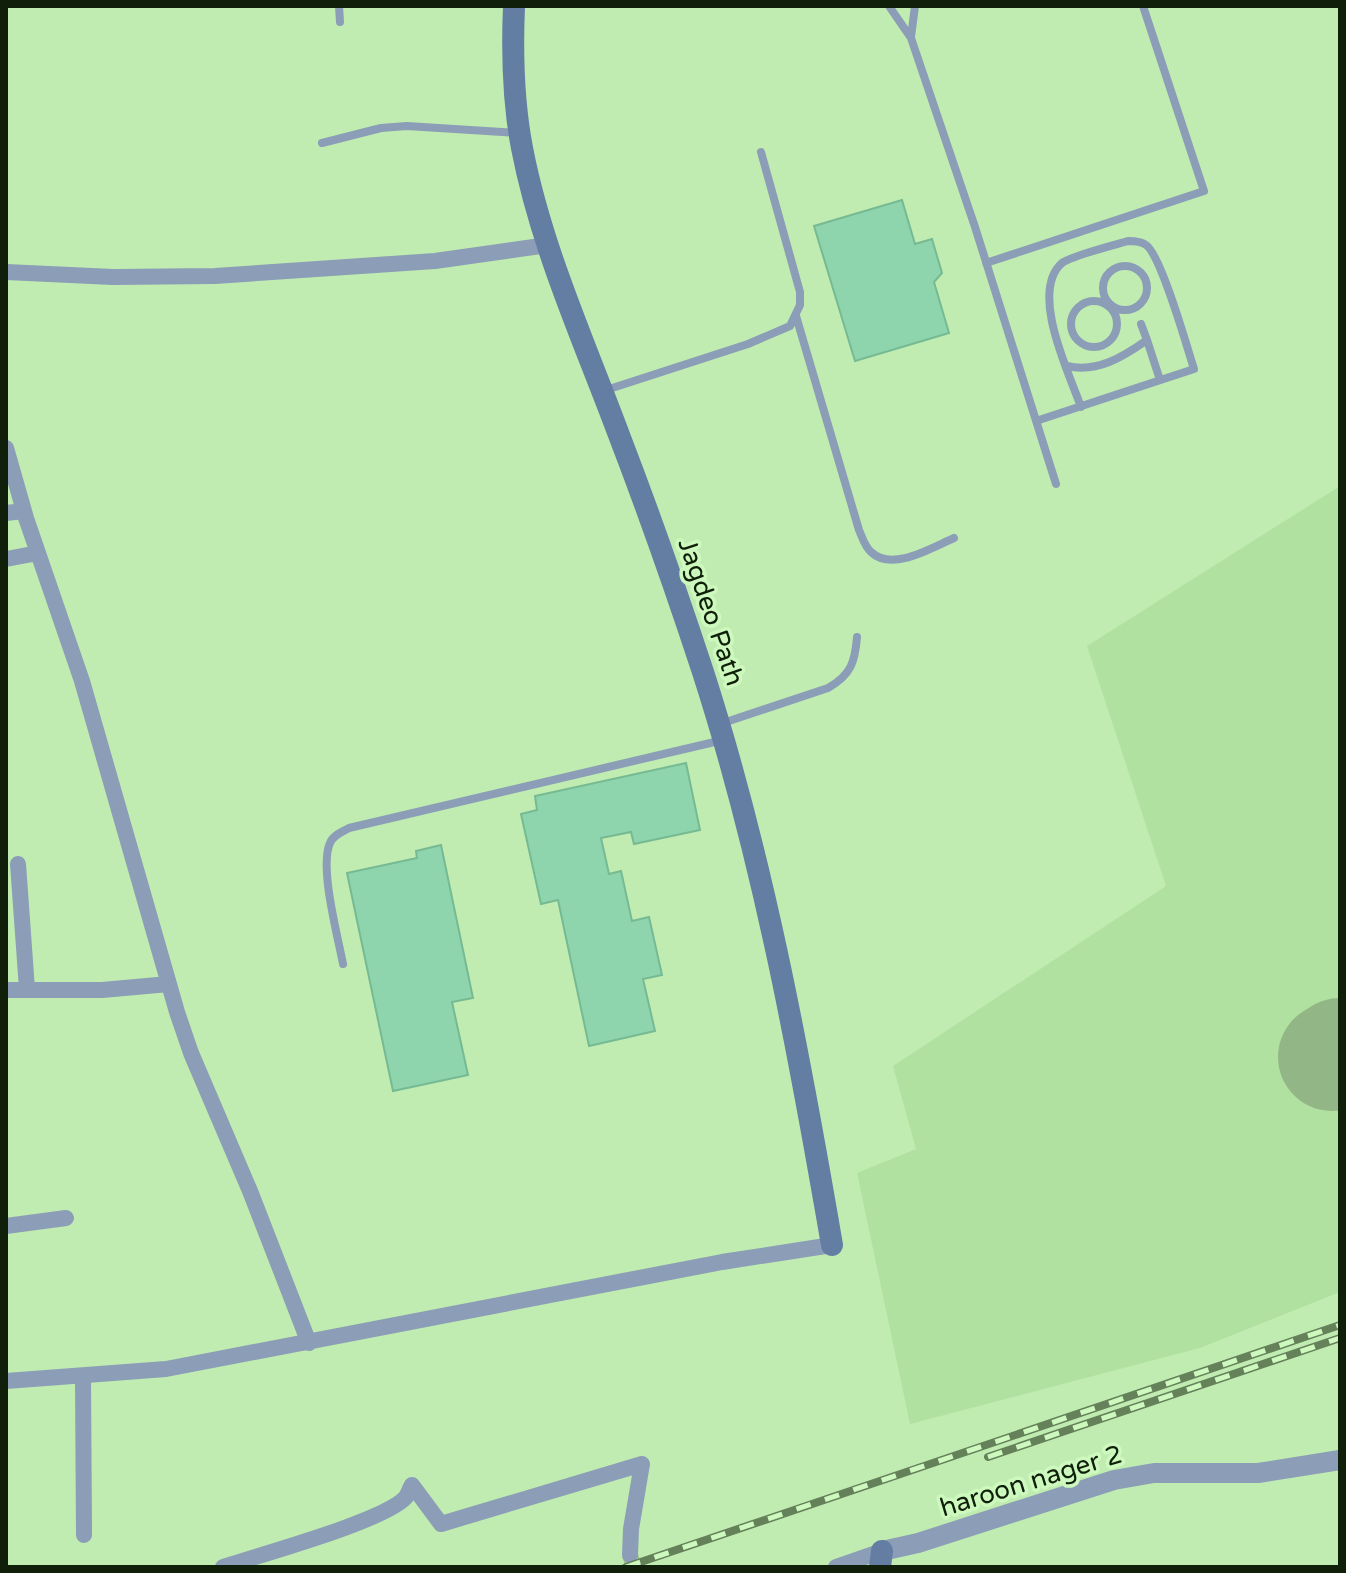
<svg xmlns="http://www.w3.org/2000/svg" width="1346" height="1573" font-family="'Varela Round',sans-serif">
	<style>
		.built { fill: #b1e1a1 }
		.lines { fill: none; stroke-linecap: round; stroke-linejoin: round }
		.runway { stroke: #92b686; stroke-width: 108 }
		.building { fill: #8ed4ac; stroke: #76ba93; stroke-width: 2 }
		.minor-tunnel { stroke: #9dc38f; stroke-width: 16; stroke-dasharray: 16 8; stroke-linecap: butt }
		.service { stroke: #8b9db7; stroke-width: 8 }
		.minor { stroke: #8b9db7; stroke-width: 16 }
		.tertiary { stroke: #8b9db7; stroke-width: 20 }
		.secondary { stroke: #637da3; stroke-width: 22 }
		.rail-casing { stroke: #64815a; stroke-width: 8 }
		.rail { stroke: #cdf9be; stroke-width: 5; stroke-dasharray: 15; stroke-linecap: butt }
		.labels { text-anchor: middle; dominant-baseline: central; stroke-width: 7; stroke-linejoin: round; paint-order: stroke }
		.street-label { font-size: 26px; fill: #0f1f09; stroke: #cdf9be }
	</style>
	<rect width="100%" height="100%" fill="#c0ecb1"/>
	<path class="built" d="M1340,486V1292L1200,1348L910,1424L857,1173L916,1149L893,1066L1166,886L1087,646Z"/>
	<g class="lines">
		<path class="runway" d="M1332,1057L1340,1052"/>
	</g>
	<path class="building" d="M902,200L915,244L932,239L942,273L934,282L949,333L855,361L814,226Z
		M686,763L700,830L634,844L631,832L601,838L609,874L621,871L632,921L649,917L662,975L643,979L655,1031L589,1046L558,900L541,904L521,814L537,810L535,796Z
		M441,845L473,998L452,1002L468,1075L393,1091L347,873L417,858L416,851Z"/>
	<g class="lines">
		<path class="minor-tunnel" d="M630,1555L634,1567"/>
		<path class="service" d="M339,6L340,22
			M889,6L911,38L975,227L1056,484
			M911,37L915,6
			M322,143L381,128L407,126L519,133
			M986,263L1204,191L1143,6
			M1103 288a22 22 0 1 1 44 0a22 22 0 1 1-44 0Z
			M1071 324a23 23 0 1 1 46 0a23 23 0 1 1-46 0Z
			M796,316L859,530C862,537 865,547 871,552C892,572 931,548 954,538
			M1147,340L1160,380
			M1067,366C1097,373 1123,357 1147,340L1141,324
			M603,391L748,344L790,326L800,305V292L761,152
			M1036,421L1194,369C1187,347 1161,255 1146,245C1141,241 1134,241 1128,241C1114,245 1071,256 1062,263C1029,292 1069,373 1081,407
			M720,724L828,688C851,675 855,662 857,637
			M343,964C338,937 319,867 330,843C333,835 342,832 349,828L723,740"/>
		<path class="minor" d="M6,272L113,277L215,276L435,261L548,245
			M6,448L26,518L82,681L177,1012L191,1053L250,1191L309,1343
			M6,513L24,511
			M6,559L38,553
			M18,864L27,989
			M6,990H102L169,984
			M6,1226L66,1218
			M83,1377L84,1535
			M6,1381L166,1369L722,1262L832,1245
			M223,1567C259,1555 385,1521 406,1497C407,1496 411,1486 412,1485L441,1524L642,1464L631,1529L630,1555
			M836,1567L882,1551"/>
		<path class="tertiary" d="M882,1551L918,1543L1114,1480L1154,1473H1258L1340,1460"/>
		<path class="secondary" d="M514,6C512,53 513,101 522,148C541,247 584,341 619,435C649,513 677,593 703,672C763,858 799,1053 832,1245
			M880,1567L882,1551"/>
		<defs>
			<path id="rail" d="M988,1457L1340,1338
				M626,1567L1340,1325"/>
		</defs>
		<use href="#rail" class="rail-casing"/>
		<use href="#rail" class="rail"/>
	</g>
	<g class="labels">
		<g class="street-label">
			<text transform="translate(711 612) rotate(71)">Jagdeo Path</text>
			<text transform="translate(1031 1481) rotate(-17)">haroon nager 2</text>
		</g>
	</g>
	<rect width="1346" height="1573" fill="none" stroke="#0f1f09" stroke-width="16"/>
</svg>
